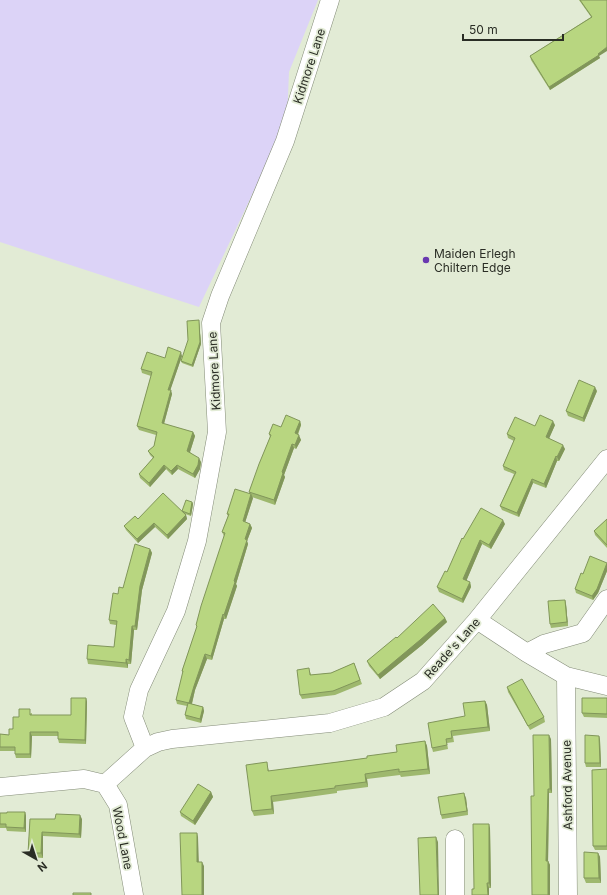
<svg xmlns="http://www.w3.org/2000/svg" width="607" height="895" font-family="Inter,sans-serif">
	<style>
		.green { fill: #dcd3f7 }
		.lines { fill: none; stroke-linecap: round; stroke-linejoin: round }
		.minor-casing { stroke: #848c78; stroke-width: 19 }
		.minor { stroke: #fff; stroke-width: 18 }
		.wall { fill: #9eb86e }
		.shaded-wall { fill: #81965a }
		.building { fill: #b8d680; stroke: #81965a }
		.poi-dot { fill: #6938b0; stroke: #e2ebd5; stroke-width: 1.5 }
		.labels { text-anchor: middle; dominant-baseline: central; stroke-width: 3.5; stroke-linejoin: round; paint-order: stroke }
		.street-label { font-size: 12px; fill: #2a2d25; stroke: #e2ebd5 }
		.poi-label { font-size: 12px; fill: #2a2d25; stroke: #e2ebd5; text-anchor: start }
	</style>
	<rect width="100%" height="100%" fill="#e2ebd5"/>
	<path class="green" d="M0,0H318L289,72L287,121L199,307L0,242Z"/>
	<g class="lines">
		<defs>
			<path id="minor" d="M477,620L527,653L566,676L607,686
				M527,653L544,644L583,633L607,599
				M566,676L568,895
				M145,748L133,717L139,690L176,611L197,541L217,432L211,323L220,296L285,141L330,0
				M105,784L145,748L158,742L172,739L330,723L384,707L423,681L477,620L607,459
				M105,784L118,805L134,895
				M0,787L84,779L105,784
				M455,839V895"/>
		</defs>
		<use href="#minor" class="minor-casing"/>
		<use href="#minor" class="minor"/>
	</g>
	<path class="wall" d="M579,0H607L599,56L600,58L550,90L531,60L530,56L591,17Z
		M199,320V322L201,344L193,367L182,363L181,361Z
		M182,356L170,390L172,394L164,424L193,432L195,436L190,452L201,462L200,469L195,478L178,469L172,475L166,469L150,487L140,478L139,474L153,458L150,455L148,451L154,446L156,435L139,430L137,426L151,376L142,373L141,369L165,358Z
		M597,391L584,422L568,416L566,411Z
		M300,421L301,425L298,435L301,440L296,449L294,448L284,475L285,477L275,505L252,497L253,498L245,522L250,524L252,528L247,541L248,544L236,584L237,586L226,619H224L212,660L207,659L195,690L192,704L203,707L204,711L201,723L186,719L185,715L187,706L177,704L176,700L183,673L182,671L197,627L196,625L224,536L222,532L228,516L227,514L250,494L249,492L270,437L269,434L281,427Z
		M555,425L549,438L565,449L559,461H557L546,488L533,483L519,517L502,510L500,506L514,474L504,470L503,466L514,441L508,438L507,434L535,426Z
		M192,502L193,504L191,516L185,514L186,515L187,519L168,539L155,527L138,543L126,530L124,526L138,519L183,512Z
		M607,519V548L595,535L594,531Z
		M505,524L491,549L482,544L466,581L470,582L471,587L463,603L439,592L437,587L447,572L463,539Z
		M150,549L152,553L142,590L137,630H134L131,664H128V668L88,664L87,659L114,647L116,625L110,624L109,620L118,594Z
		M607,564V571L598,593L593,600L576,593L575,589L583,574Z
		M565,600L566,604L568,626L551,628L550,624Z
		M445,618L447,622L422,645L380,679L369,666L367,661L397,638Z
		M354,663L362,684L335,695L302,699L300,695L311,672V675L331,673Z
		M507,687L544,717L545,722L530,730L508,692Z
		M86,698L87,702L86,744L59,743L58,739V736H32L31,758H16L15,754V751H0V734L9,735L19,717L32,713V715H71Z
		M607,698V718L584,717L582,713Z
		M485,701L487,705L490,731L453,736L454,742L447,743L448,749L433,752L432,748Z
		M599,736L600,740L601,767H586L585,763Z
		M551,739L552,793H549L548,861L550,865V895L534,796Z
		M425,741L427,746L430,774L401,777L400,775L367,779L368,787L337,791V793L273,802L274,814L254,816L252,811L269,768V771L338,762L367,758L397,752Z
		M607,769V850H595L593,846Z
		M211,792L213,797L195,825L181,816L180,812Z
		M466,798L468,815L442,819L441,815Z
		M25,812L26,816V832L7,831L6,828H0V813Z
		M30,819H82L81,838L43,836V858L30,857L28,853Z
		M490,828L491,888H489V895H472Z
		M598,853L600,857L601,883H586L584,878Z"/>
	<path class="shaded-wall" d="M607,47V51L599,56L600,58L550,90L549,87Z
		M199,320V322L201,344L193,367L192,365Z
		M181,352L182,356L169,394L168,390Z
		M595,387L597,391L584,422L583,418Z
		M171,390L172,394L163,427L162,423Z
		M300,421L301,425L296,438L295,433Z
		M553,421L555,425L548,441L546,437Z
		M193,432L195,436L189,455L187,451Z
		M299,435L301,440L296,449L295,445Z
		M292,444L294,448L284,475L285,477L275,505L274,500L282,472Z
		M563,445L565,449L559,461L557,457Z
		M556,456L557,461L546,488L544,484Z
		M199,458L201,462L200,469L195,478L193,474Z
		M164,465L166,469L150,487L149,483Z
		M177,465L178,469L172,475L171,471Z
		M532,479L533,483L519,517L517,513Z
		M251,494L253,498L244,526L243,521Z
		M192,502L193,504L191,516L190,514Z
		M186,515L187,519L168,539L167,535Z
		M503,520L505,524L491,549L489,545Z
		M154,523L155,527L138,543L137,539Z
		M250,524L252,528L247,541L248,544L236,584L237,586L226,619L224,615L234,581L245,539Z
		M480,540L482,544L465,584L463,579Z
		M150,549L152,553L142,590L137,630L135,626L140,586Z
		M607,563V571L598,593L593,600L592,596Z
		M470,582L471,587L463,603L462,599Z
		M565,600L566,604L568,626L567,622Z
		M223,614L224,619L212,660L211,656Z
		M445,618L447,622L422,645L380,679L378,675Z
		M132,626L134,630L131,664L129,660Z
		M205,654L207,659L195,690L191,707L189,703L194,686Z
		M126,659L128,664V668L126,663Z
		M86,698L87,702L86,744L85,740Z
		M485,701L487,705L490,731L488,727Z
		M203,707L204,711L201,723L200,719Z
		M30,732L32,736L31,758L30,754Z
		M549,735L551,739L552,793L550,789Z
		M599,736L600,740L601,767L600,763Z
		M425,741L427,746L430,774L428,769Z
		M365,774L367,779L368,787L366,782Z
		M548,789L549,793L548,865L546,861Z
		M211,792L213,797L195,825L193,821Z
		M464,793L466,798L468,815L467,811Z
		M271,796L273,802L274,814L272,809Z
		M25,812L26,816V832L24,828Z
		M80,815L82,819L81,838L79,834Z
		M489,824L490,828L491,888L489,883Z
		M42,832L43,836V858L41,853Z
		M197,833L198,837L199,866L197,862Z
		M436,837L438,842L439,895H438Z
		M598,853L600,857L601,883L599,878Z
		M548,861L550,865V895H548Z
		M202,862L204,866V895H202Z
		M487,883L489,888V895H488Z"/>
	<path class="building" d="M580,0H607V47L598,54L599,55L549,87L530,56L592,17Z
		M199,320L200,342L192,365L181,361L188,340L187,321Z
		M168,347L181,352L168,390H171L162,423L193,432L187,451L199,458L198,465L193,474L177,465L171,471L164,465L149,483L139,474L154,457L148,451L154,446L157,432L137,426L152,372L141,369L147,352L165,358Z
		M579,380L595,387L583,418L566,411Z
		M286,415L300,421L295,433L299,435L295,445L292,444L282,472L283,473L274,500L249,492L259,464L271,435L269,434L273,424L281,427Z
		M540,415L553,421L546,437L563,445L557,457L556,456L544,484L532,479L517,513L500,506L516,472L503,466L515,438L507,434L515,417L535,426Z
		M235,489L251,494L243,521L250,524L245,539L247,540L234,581L235,582L224,615L223,614L211,656L205,654L194,686L189,703L176,700L183,671H182L197,626L196,625L201,606L225,533L222,532L229,514H227Z
		M163,493L186,515L167,535L154,523L137,539L124,526L135,516L138,519Z
		M186,500L192,502L190,514L182,511Z
		M481,508L503,520L489,545L480,540L463,579L470,582L462,599L437,587L445,571L447,572L462,538L463,539Z
		M607,519V545L594,531Z
		M135,544L150,549L140,586L135,626H132L129,660L126,659V663L87,659L88,645L114,647L117,621L109,620L113,593L118,594L119,587L123,588Z
		M590,556L607,563L597,589L592,596L575,589L581,573L583,574Z
		M565,600L567,622L550,624L548,601Z
		M433,604L445,618L420,640L378,675L367,661L396,637L397,638Z
		M354,663L360,680L333,691L300,695L297,670L309,668L310,675L331,673Z
		M522,679L544,717L528,726L507,687Z
		M71,698H86L85,740L58,739V732H30V754H15V747H0V734L9,735V729H13V717H19V709H30V715H71Z
		M582,698H607V714L582,713Z
		M485,701L488,727L451,731L452,738L446,739L447,745L432,748L428,723L465,716L463,703Z
		M188,703L203,707L200,719L185,715Z
		M533,735H549L550,789H548L546,861H548V895H532L531,796H534Z
		M585,735L599,736L600,763H585Z
		M425,741L428,769L399,772V769L365,774L366,782L335,786V788L271,796L272,809L252,811L246,765L267,762L268,771L338,762L367,758V756L397,752L396,745Z
		M607,769V846H593L592,770Z
		M198,784L211,792L193,821L180,812Z
		M464,793L467,811L441,815L438,797Z
		M7,812H25L24,828L6,827V824H0V813H7Z
		M56,814L80,815L79,834L42,832L41,853H28L30,819H55Z
		M473,824H489V883H487L488,895H472V889H474Z
		M180,833H197V862H202V895H182Z
		M436,837L438,895H420L418,838Z
		M584,852L598,853L599,878H584Z
		M73,893H91V895H73Z"/>
	<circle class="poi-dot" cx="426" cy="260" r="4"/>
	<g class="labels">
		<g class="street-label">
			<text transform="translate(309 66) rotate(-72)">Kidmore Lane</text>
			<text transform="translate(214 371) rotate(-93)">Kidmore Lane</text>
			<text transform="translate(452 648) rotate(-48)">Reade's Lane</text>
			<text transform="translate(567 785) rotate(-91)">Ashford Avenue</text>
			<text transform="translate(123 838) rotate(79)">Wood Lane</text>
		</g>
		<g class="poi-label">
			<text x="434" y="253">Maiden Erlegh<tspan x="434" dy="14">Chiltern Edge</tspan></text>
		</g>
	</g>
	<g transform="translate(36 859) rotate(141)" stroke="#e2ebd5" stroke-width="3" paint-order="stroke">
	<path d="M0-3L7 15L0 10L-7 15Z" fill="#2a2d25"/>
	<text y="-6" font-size="11" font-weight="bold" text-anchor="middle" fill="#2a2d25">N</text>
	</g>
	<path d="M463 34v6h100v-6" fill="none" stroke="#2a2d25" stroke-width="2"/>
	<text x="469" y="34" font-size="12" fill="#2a2d25" stroke="#e2ebd5" stroke-width="3" paint-order="stroke">50 m</text>
</svg>
